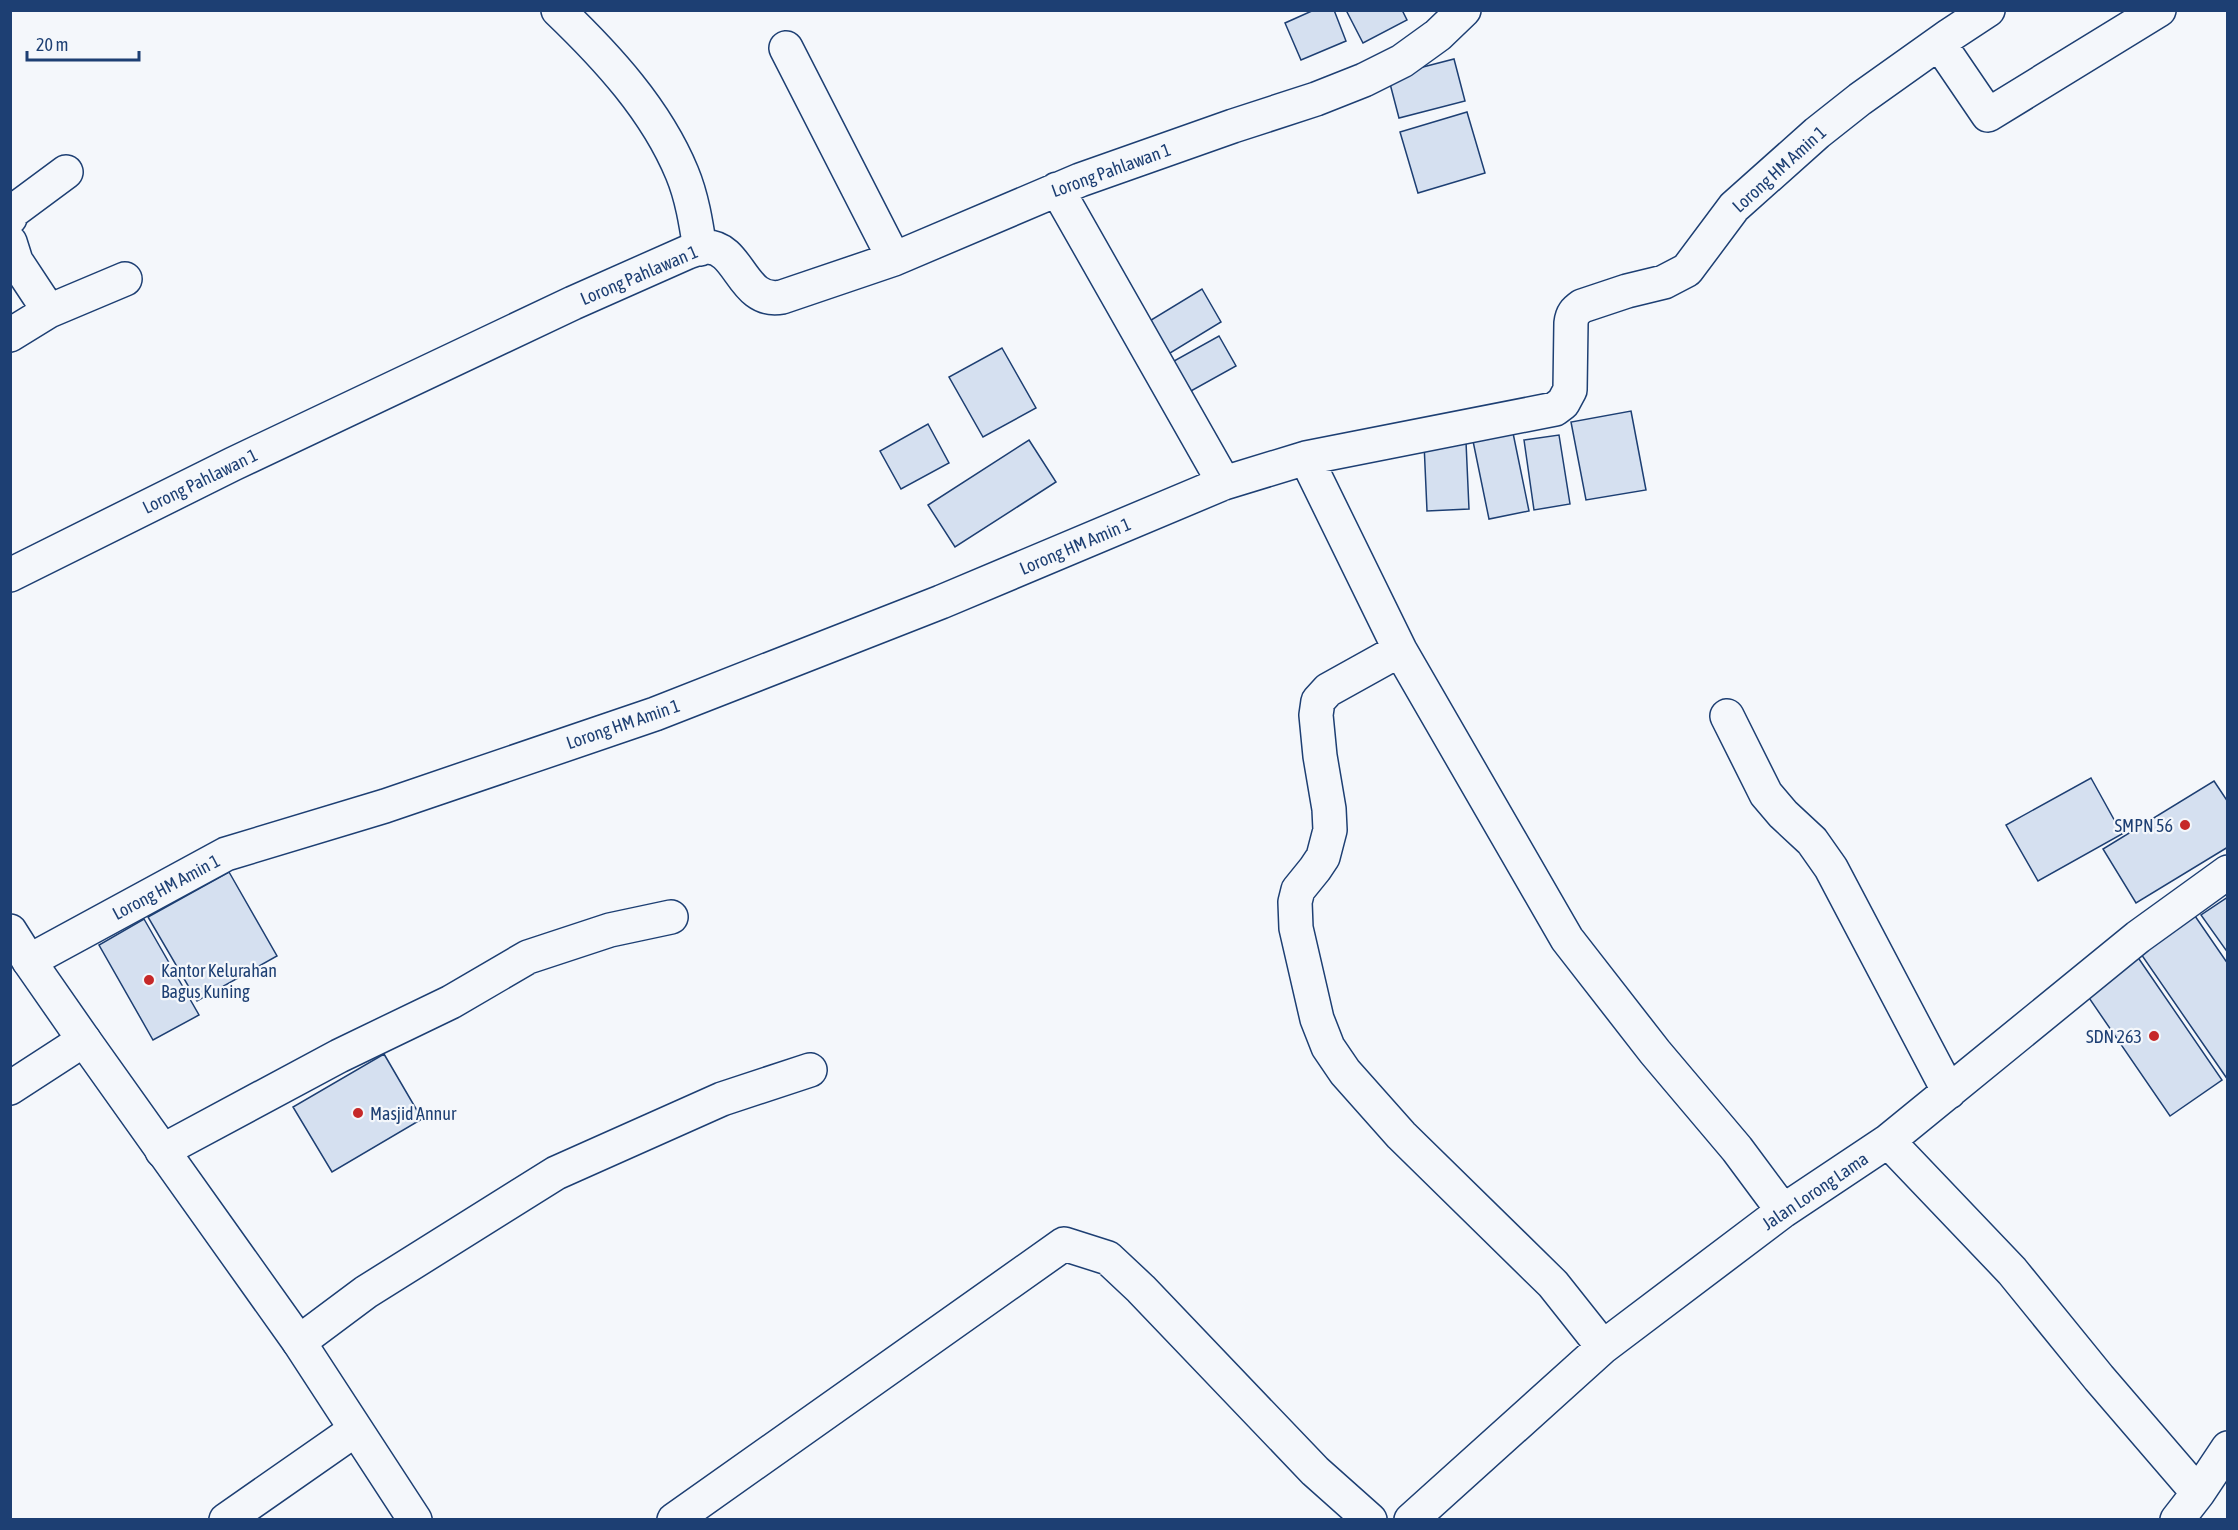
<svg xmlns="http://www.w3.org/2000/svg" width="2238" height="1530" font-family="'Asap Condensed',sans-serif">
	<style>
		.building { fill: #d5e0f0; stroke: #1d3f73; stroke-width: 1.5 }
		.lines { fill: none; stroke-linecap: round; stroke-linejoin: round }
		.street-casing { stroke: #1d3f73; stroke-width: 36 }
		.secondary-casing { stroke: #1d3f73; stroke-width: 36 }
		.street { stroke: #f4f7fb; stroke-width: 33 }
		.secondary { stroke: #f4f7fb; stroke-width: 33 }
		.poi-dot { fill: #c62828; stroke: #f4f7fb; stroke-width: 2 }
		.labels { text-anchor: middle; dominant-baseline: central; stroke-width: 4.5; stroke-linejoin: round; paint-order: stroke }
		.street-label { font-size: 18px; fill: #1d3f73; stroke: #f4f7fb }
		.poi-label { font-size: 18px; fill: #1d3f73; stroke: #f4f7fb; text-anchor: end }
	</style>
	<rect width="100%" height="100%" fill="#f4f7fb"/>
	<path class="building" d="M1314,10H1334L1346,41L1301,60L1285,23Z
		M1346,10H1402L1407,20L1363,43Z
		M1454,59L1465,101L1399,118L1388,76Z
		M1467,112L1485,173L1418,193L1400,132Z
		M1202,289L1221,322L1157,361L1138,328Z
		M1219,336L1236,366L1182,396L1165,366Z
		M1002,348L1036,408L983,437L949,377Z
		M1631,411L1646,490L1586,500L1571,422Z
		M928,424L949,463L901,489L880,451Z
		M1513,433L1529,511L1489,519L1473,441Z
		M1559,435L1570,504L1534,510L1524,440Z
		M1029,440L1056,482L955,547L928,505Z
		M1466,442L1469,509L1427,511L1424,443Z
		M2091,778L2122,834L2038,881L2006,825Z
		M2214,781L2228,802V847L2136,903L2103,849Z
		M229,872L277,956L197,1001L148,917Z
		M2228,897V953L2201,915Z
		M2195,916L2228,964V1080L2141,954Z
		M144,919L199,1015L153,1040L99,945Z
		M2137,956L2222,1080L2170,1116L2085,992Z
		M384,1054L422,1119L332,1172L293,1107Z"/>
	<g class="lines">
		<defs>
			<path id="street" d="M558,10C607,57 656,110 682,173C692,197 696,223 700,249
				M1939,43L1988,115L2159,10
				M786,48L894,259
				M1057,189L1224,483
				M10,218L12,212L66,172
				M10,242L16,261L49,311
				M10,335L49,311L125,279
				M1306,458L1400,650L1567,939L1655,1052L1737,1149L1783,1211
				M10,575L233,464L573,303L688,252C694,250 701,247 707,247C740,247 742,305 782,297L894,259L1080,180L1233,126L1316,99L1364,80L1402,61L1438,35L1464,10
				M1400,650L1328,690L1318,701L1316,715L1320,756L1329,809L1330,830L1323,857L1315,869L1298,890L1295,902L1296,928L1317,1019L1328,1047L1345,1072L1401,1135L1553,1284L1603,1347
				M1727,716L1766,794L1783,814L1812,841L1831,868L1949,1092
				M29,961L226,854L385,806L655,714L941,602L1224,483L1306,458L1555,409L1563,403L1570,390L1571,323C1572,314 1575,311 1582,306L1627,291L1664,282L1687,270L1734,207L1817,133L1860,99L1950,35L1988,10
				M10,1088L84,1040
				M1888,1141L2012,1271L2099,1378L2198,1493
				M162,1151L339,1056L451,1002L528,957L610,930L671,917
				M299,1342L366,1292L556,1173L722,1099L810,1070
				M226,1520L355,1430
				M674,1520L1064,1244L1108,1258L1141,1289L1315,1471L1370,1520
				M1411,1520L1603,1347L1783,1211L1888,1141L2138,937L2228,872
				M2177,1520L2198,1493L2228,1448"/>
			<path id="secondary" d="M10,931L29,961L84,1040L299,1342L415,1520"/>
		</defs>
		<use href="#street" class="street-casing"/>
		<use href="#secondary" class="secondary-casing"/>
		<use href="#street" class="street"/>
		<use href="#secondary" class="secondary"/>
	</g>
	<g class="poi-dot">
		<circle cx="2185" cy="825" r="6"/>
		<circle cx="149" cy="980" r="6"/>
		<circle cx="2154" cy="1036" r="6"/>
		<circle cx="358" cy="1113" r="6"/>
	</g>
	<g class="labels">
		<g class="street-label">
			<text transform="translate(1779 169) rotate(-42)">Lorong HM Amin 1</text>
			<text transform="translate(1111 170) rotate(-20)">Lorong Pahlawan 1</text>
			<text transform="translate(639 275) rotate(-23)">Lorong Pahlawan 1</text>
			<text transform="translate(200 481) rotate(-26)">Lorong Pahlawan 1</text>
			<text transform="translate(1075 546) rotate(-23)">Lorong HM Amin 1</text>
			<text transform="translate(623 724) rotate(-19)">Lorong HM Amin 1</text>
			<text transform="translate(166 887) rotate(-28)">Lorong HM Amin 1</text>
			<text transform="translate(1815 1191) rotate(-34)">Jalan Lorong Lama</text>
		</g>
		<g class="poi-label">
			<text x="2173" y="825">SMPN 56</text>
			<text x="161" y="970" text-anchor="start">Kantor Kelurahan<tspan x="161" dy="21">Bagus Kuning</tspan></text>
			<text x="2142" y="1036">SDN 263</text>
			<text x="370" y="1113" text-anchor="start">Masjid Annur</text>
		</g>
	</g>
	<rect width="2238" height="1530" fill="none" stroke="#1d3f73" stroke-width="24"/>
	<path d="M27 51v9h112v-9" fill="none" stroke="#1d3f73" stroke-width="3"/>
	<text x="36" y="51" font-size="18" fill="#1d3f73" stroke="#f4f7fb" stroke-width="4.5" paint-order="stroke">20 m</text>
</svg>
